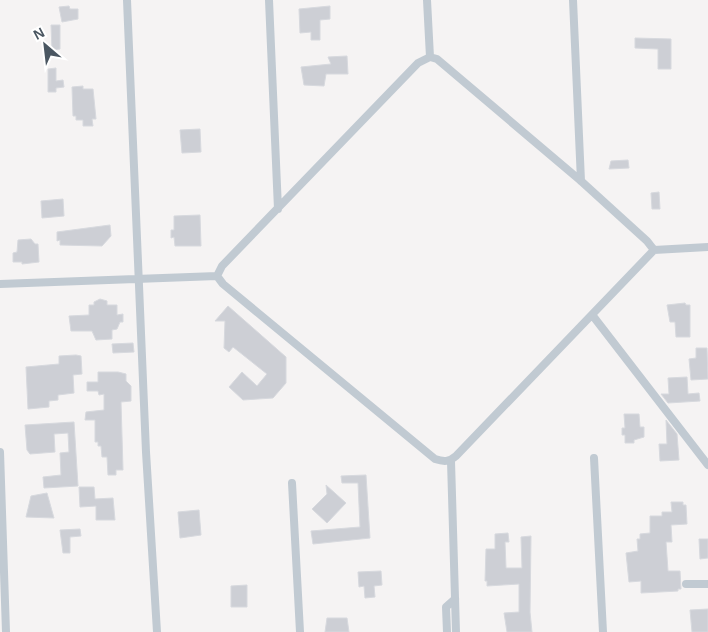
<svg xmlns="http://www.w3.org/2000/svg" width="708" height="632" font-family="Arial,sans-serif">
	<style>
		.building { fill: #cdcfd5; stroke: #d7d9de }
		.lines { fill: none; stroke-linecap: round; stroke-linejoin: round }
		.minor { stroke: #c1cad2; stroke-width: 8 }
	</style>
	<rect width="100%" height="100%" fill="#f5f3f3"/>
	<path class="building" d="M69,6L70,9H78V19L62,22L59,7Z
		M330,6V19L320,20V40H311V32L300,33L299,9Z
		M51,25H60V49L52,50Z
		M635,38L671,39V69H658V49L635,48Z
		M347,56L348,74H326L324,86L304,85L301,67L331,64L328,57Z
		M56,68V81L63,80L64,87L56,88V92H48V69Z
		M83,86V89H93L96,119H92L93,126H83V120H76V116H73L72,87Z
		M200,129L201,152L182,153L180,130Z
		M628,160L629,168L609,169L611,161Z
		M659,192L660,209H652L651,193Z
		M63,199L64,216L42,218L41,201Z
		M200,215L201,246H175L174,237L171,238V230H174V216Z
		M110,225L111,236L102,246L60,245V240L57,241V232Z
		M31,239L35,244H38L39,262L22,264V262H13V253L17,252L18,240Z
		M100,299L107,301V305H117V315L123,314V322H120L117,329L112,330V339L96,340L92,331H71L69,316L89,315V305H94V302Z
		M685,303L686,305H690V337H676L675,322H670L667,305Z
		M228,306L286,357V383L273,398L243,400L229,387L242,372L257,386L267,374L233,347L229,352L224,348L225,321H215Z
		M133,343L134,352L113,353L112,344Z
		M696,348H707L708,379L691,380L689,359L696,358Z
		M76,355L81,356L82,374L73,375L74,393L58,395V400L49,401V407L28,409L26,367L59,364V356Z
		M98,372H118L126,374V381L131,386V401L121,402L123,470H116V475H108L107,457H102L101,446H98V442H95V420H85L86,412L104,410V394L99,395L98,391H87V382H98Z
		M687,377L688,394L699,393L700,401L668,403L661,394H669L668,378Z
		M624,414H639L640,427H644V437L634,440V443H625V435H622V428H625Z
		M666,420L677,434L679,460L660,461L659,444H667Z
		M74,422L78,486L44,488L43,477L61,475L60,453L69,452L68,433L54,434L55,452L30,454L27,450L25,425Z
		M366,475L370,538L313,544L311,531L360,527L358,483H342L341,476Z
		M326,485L346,503L327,523L312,509L327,494Z
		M79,487H94L95,499L113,498L115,520H96V506L80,507Z
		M47,493L54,518L26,517L31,496Z
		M671,502H683V505H686L687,524L671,525L672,542H666L668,571H680L681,589H678V591L641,593V581L629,582L626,553L638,551L637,539H640V534L650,533V516H662V512H672Z
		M199,510L201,535L180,538L178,512Z
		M80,529L81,536L70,537V553H63L60,530Z
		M508,533L509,542H505L506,568H522L521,537L531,536L530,612L532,632H507L504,613L519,612V584L487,586V581H485L486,549H495V534Z
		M699,539H708V558L700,559Z
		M381,571L382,585L374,586L375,597L365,598L364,586L359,587L358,572Z
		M247,585V607H231V586Z
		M708,609V632H692L690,610Z
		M327,618H347L349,632H325Z"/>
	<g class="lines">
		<path class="minor" d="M127,0L146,452L157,632
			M269,0L278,209
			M427,0L430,57
			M573,0L581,181
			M430,57L437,59L581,181L647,241L654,250L456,456C449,462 444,462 435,459L223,284L217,276L222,266L418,63Z
			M654,250L708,247
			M0,284L217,276
			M593,316L708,465
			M0,452L6,632
			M594,458L603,632
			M451,461L456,632
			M292,483L300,632
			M686,584H708
			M447,632L446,607L455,599"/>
	</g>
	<g transform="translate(45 45) rotate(332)" stroke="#ffffff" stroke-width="4" paint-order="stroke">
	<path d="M0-4L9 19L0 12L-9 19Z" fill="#4a5661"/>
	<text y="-8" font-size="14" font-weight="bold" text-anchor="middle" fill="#4a5661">N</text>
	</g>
</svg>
